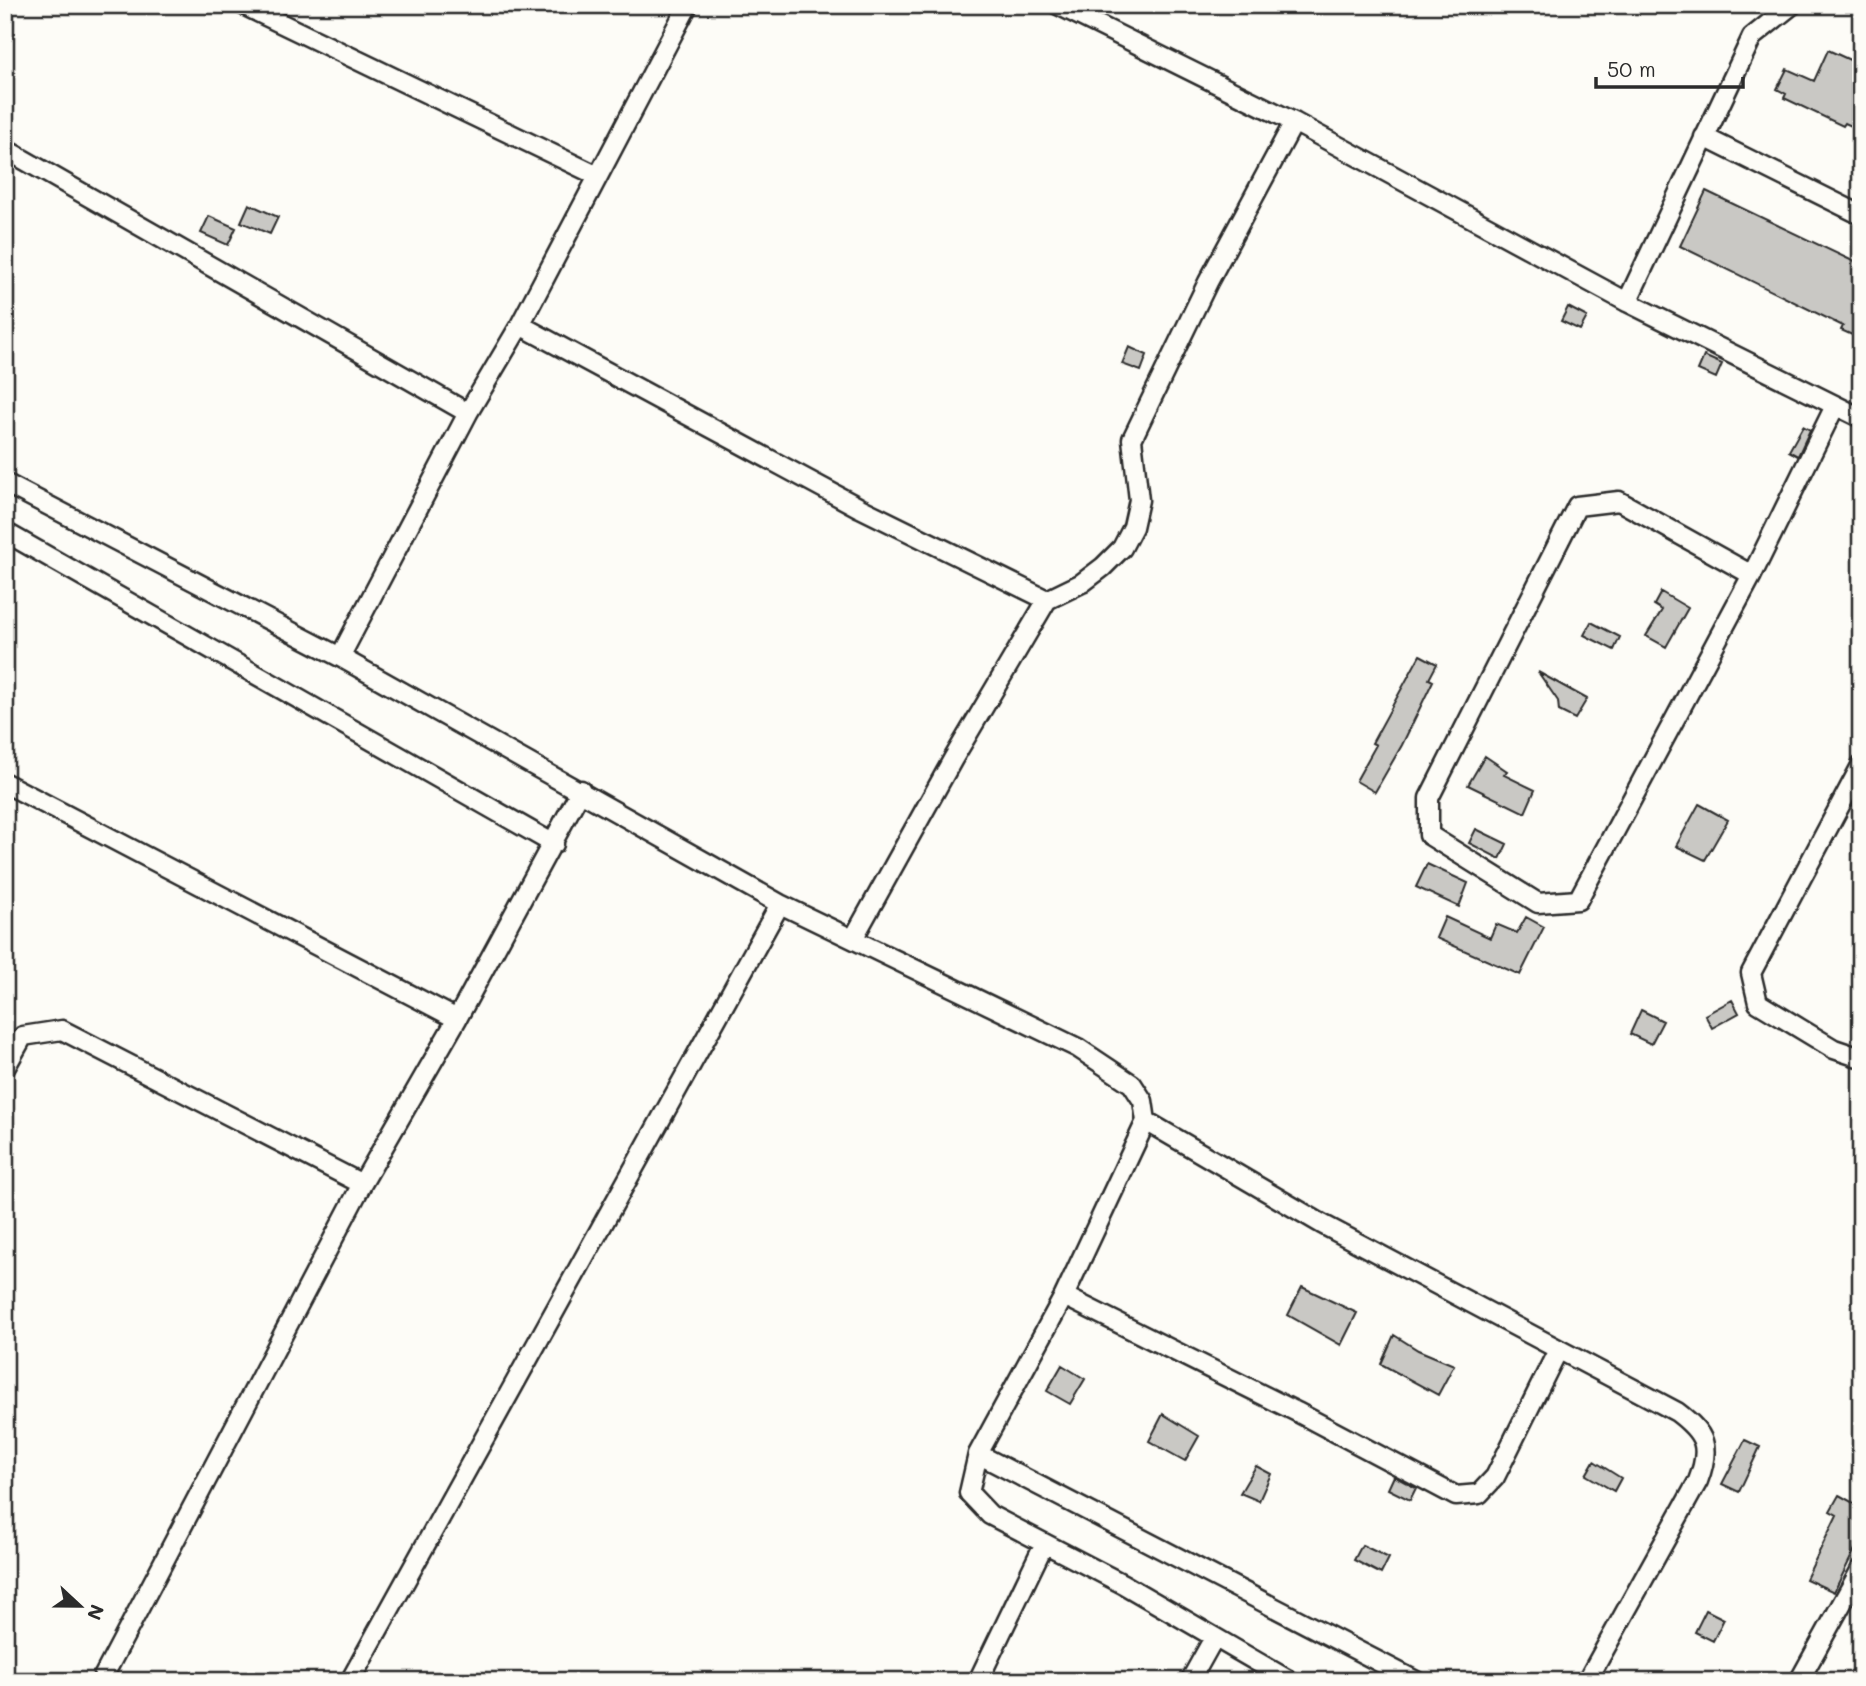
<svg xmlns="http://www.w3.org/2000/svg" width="1866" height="1686" font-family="Mali,sans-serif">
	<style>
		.building { fill: #c9c8c4; stroke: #2b2b2b; stroke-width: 2 }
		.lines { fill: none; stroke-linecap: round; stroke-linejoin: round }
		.street-casing { stroke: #2b2b2b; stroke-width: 23 }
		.street { stroke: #fdfcf7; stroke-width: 18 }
	</style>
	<rect width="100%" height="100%" fill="#fdfcf7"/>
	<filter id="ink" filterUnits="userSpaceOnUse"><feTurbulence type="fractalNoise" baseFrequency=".0143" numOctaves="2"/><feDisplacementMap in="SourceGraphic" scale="14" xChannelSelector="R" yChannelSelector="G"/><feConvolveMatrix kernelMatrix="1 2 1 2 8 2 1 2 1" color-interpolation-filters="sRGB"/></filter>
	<g filter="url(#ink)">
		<path class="building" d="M1828,50L1861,65V119L1856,128L1845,123L1843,126L1784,98L1786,94L1777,89L1787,69L1814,81Z
			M1706,191L1861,265V339L1841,330L1843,326L1680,246Z
			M249,204L278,217L270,234L241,222Z
			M209,216L236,228L228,245L201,233Z
			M1568,307L1587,317L1580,330L1561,321Z
			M1129,347L1147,355L1141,371L1122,364Z
			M1704,356L1722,364L1716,378L1698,370Z
			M1803,426L1810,430L1798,456L1789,451Z
			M1661,592L1688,608L1666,647L1646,636L1662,610L1654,605Z
			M1591,622L1620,637L1614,650L1584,635Z
			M1420,655L1437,664L1429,679L1433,681L1402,745L1375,792L1356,781L1376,745L1372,743Z
			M1538,672L1587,699L1575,719L1559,711L1558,701Z
			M1485,756L1507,771L1504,775L1535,790L1525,813L1468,785Z
			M1699,804L1728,820L1705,860L1676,846Z
			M1476,829L1507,844L1500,859L1469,843Z
			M1427,864L1468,883L1459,907L1416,887Z
			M1445,917L1490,938L1496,924L1517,933L1526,917L1544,927L1520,975L1436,938Z
			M1732,1000L1739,1013L1712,1028L1705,1015Z
			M1641,1010L1663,1021L1651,1044L1630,1034Z
			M1302,1287L1357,1313L1341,1345L1288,1315Z
			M1394,1335L1418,1350L1454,1365L1438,1395L1381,1364Z
			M1062,1365L1085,1379L1070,1404L1047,1391Z
			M1163,1414L1199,1436L1185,1461L1149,1441Z
			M1745,1440L1760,1447L1739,1492L1722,1484Z
			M1594,1461L1621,1478L1614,1491L1586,1475Z
			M1256,1466L1271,1474L1259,1501L1240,1493Z
			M1394,1476L1416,1488L1410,1500L1388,1489Z
			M1839,1495L1861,1507V1537L1834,1592L1806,1579L1837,1515L1830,1511Z
			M1362,1545L1389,1558L1381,1574L1354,1560Z
			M1706,1610L1724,1619L1713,1641L1695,1632Z"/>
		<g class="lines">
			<defs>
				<path id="street" d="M243,5L596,175
					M1058,5L1294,122L1627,302L1861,418
					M1704,137L1861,215
					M5,149L468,413
					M1627,302L1752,37L1792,5
					M520,325L688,5
					M5,483L340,657L780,904L1078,1048L1132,1084L1143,1101L1146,1121L1064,1296L978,1454L969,1493L990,1515L1123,1584L1290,1681
					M5,532L554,844
					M1752,575L1619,501L1577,506L1429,798V835L1538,903L1578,900L1752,575L1835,406
					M340,657L468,413L520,325L860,508L1047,600
					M1861,766L1751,973L1758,1003L1834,1049L1861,1058
					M5,783L457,1019
					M853,939L953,759L1047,600L1082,583L1103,567L1122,548L1133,527L1139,500L1132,439L1208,282L1294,122
					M5,1068L23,1036L62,1030L362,1184
					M1146,1121L1322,1224L1677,1412C1706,1434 1711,1447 1698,1481L1587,1681
					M1064,1296L1297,1412L1456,1496L1479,1494L1495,1477L1558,1350
					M978,1454L1416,1681
					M101,1681L362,1184L457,1019L581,790
					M350,1681L780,904
					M978,1681L1044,1544
					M1190,1681L1214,1638
					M1799,1681L1861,1569"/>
			</defs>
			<use href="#street" class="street-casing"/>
			<use href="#street" class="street"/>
		</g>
	</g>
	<rect width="1866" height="1686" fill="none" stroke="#fdfcf7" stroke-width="28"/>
	<rect x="14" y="14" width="1838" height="1658" fill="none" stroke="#2b2b2b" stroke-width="2.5" filter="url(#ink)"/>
	<g transform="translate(80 1606) rotate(112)" stroke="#fdfcf7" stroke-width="5" paint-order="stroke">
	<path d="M0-5L12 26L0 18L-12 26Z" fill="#2b2b2b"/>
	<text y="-10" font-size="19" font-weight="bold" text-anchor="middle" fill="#2b2b2b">N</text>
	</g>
	<path d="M1596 77v10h147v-10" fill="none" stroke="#2b2b2b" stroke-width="3.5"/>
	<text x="1607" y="77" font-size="21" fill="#2b2b2b" stroke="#fdfcf7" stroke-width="5" paint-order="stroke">50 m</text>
</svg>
